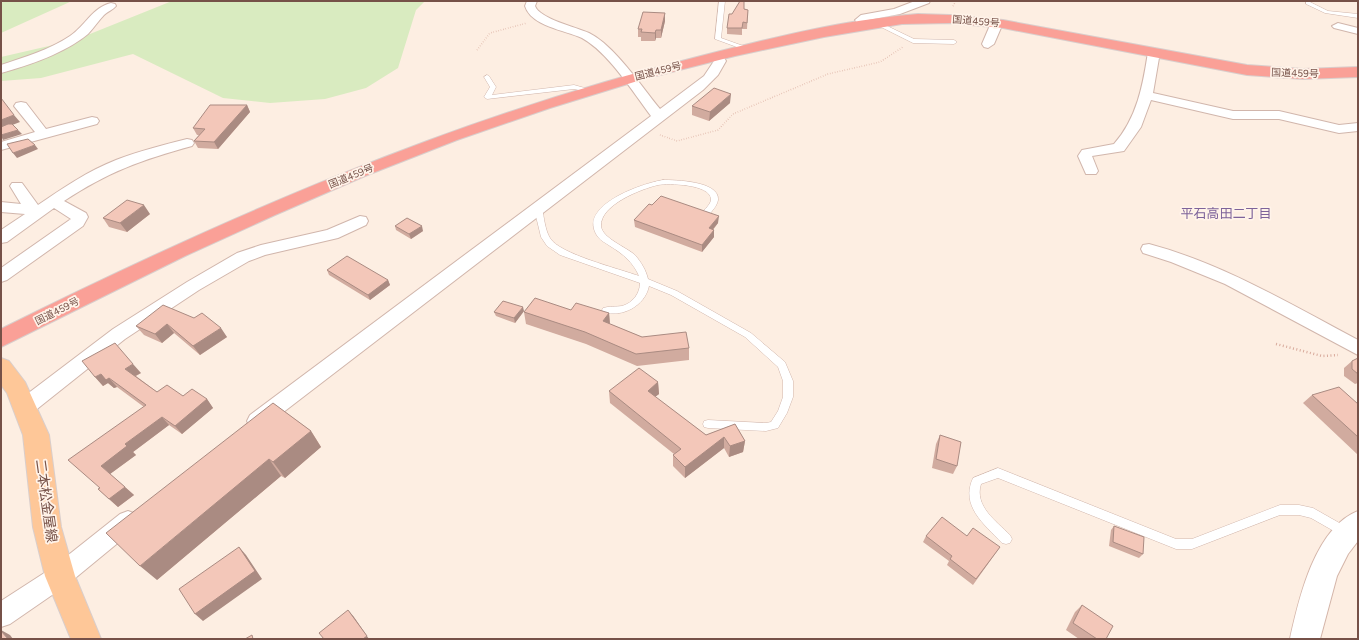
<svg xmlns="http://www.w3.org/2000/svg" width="1359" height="640" font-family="Figtree,'Noto Sans JP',sans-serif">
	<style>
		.green { fill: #d9ebc0 }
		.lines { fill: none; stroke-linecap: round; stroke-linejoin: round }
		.lane-casing { stroke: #d1b6ac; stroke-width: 1 }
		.street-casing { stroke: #d1b6ac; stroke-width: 2 }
		.secondary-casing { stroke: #d4b5a9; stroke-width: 2 }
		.primary-casing { stroke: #d9cecc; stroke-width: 2 }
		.highway-casing { stroke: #d9cecc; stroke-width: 2 }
		.path-far1 { stroke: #d8aa9c; stroke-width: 1.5; stroke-dasharray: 0.5 2; stroke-linecap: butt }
		.path { stroke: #d8aa9c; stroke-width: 2.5; stroke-dasharray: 1 2.5; stroke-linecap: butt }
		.lane { fill: #fff; fill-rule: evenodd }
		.street { fill: #fff; fill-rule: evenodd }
		.secondary { fill: #fff; fill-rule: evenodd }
		.primary { fill: #fec798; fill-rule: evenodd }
		.highway { fill: #faa097; fill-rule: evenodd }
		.wall { fill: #d1ab9f }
		.shaded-wall { fill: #aa8b82 }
		.building { fill: #f3c7b9; stroke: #aa8b82 }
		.labels { text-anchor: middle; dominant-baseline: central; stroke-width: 3.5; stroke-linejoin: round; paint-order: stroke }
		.far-street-label { font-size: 10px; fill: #765148; stroke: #fff3e9 }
		.neighbourhood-label { font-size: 13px; fill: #7e639a; stroke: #fff3e9 }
		.near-street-label { font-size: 14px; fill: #765148; stroke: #fff3e9 }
	</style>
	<rect width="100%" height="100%" fill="#fdeee2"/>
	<path class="green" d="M5,1H72L1,33V3Z
		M172,1H425L416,10L398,68L366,88L325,99L270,103L223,98L133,54L41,78L1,81V57L75,40Z"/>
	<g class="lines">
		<defs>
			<path id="lane" d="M719,1H725L721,38L749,48V50H745L715,39Z
				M1306,2H1310L1328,11L1358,14V18L1325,13L1306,4Z
				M875,22H879L914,39L954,40L957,42L954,44L913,43L875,24Z
				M487,75L489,76L496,87L492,95L574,85L592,90L589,92L574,89L487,99L484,97L490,87L484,77Z
				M663,180C675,180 720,181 718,200C717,206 712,211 708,216H702L701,214C704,209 711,205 711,199C710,184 668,183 658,185C641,189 600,205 601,226C602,238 626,247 635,255C641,262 646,270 648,279L677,291L751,333L785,362L793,381V397L787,413L778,428L766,431L708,428L704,427L703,424L704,421L708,420L766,423L771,422L778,411L783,397V381L778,367L745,337L671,295L649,286C645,306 622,318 603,312L602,310L603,308C609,306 616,307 622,306C633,303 640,293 640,283L560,255L547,246L541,237L534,208L538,206L542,208C544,217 545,230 550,238C559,254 620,269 639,276C633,262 623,254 610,246C606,243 601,241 598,237C575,206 643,183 663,180Z
				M998,468L1176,539H1192L1280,505H1299L1313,508L1350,529L1352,533L1350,537L1346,538L1311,518L1299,515H1280L1192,549H1176L998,478L981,484C974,506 996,521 1010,535L1012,539L1010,543L1006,544L1002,543C984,524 960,506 973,478Z"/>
			<path id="street" d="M527,1H537L535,6C540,19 576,27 589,33C615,46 641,86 660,109L704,76L714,61L711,56L713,53H721L726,61L718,75L703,90L264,427L257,429L250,427L247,421L250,415L651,116C633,92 608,52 582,38C564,30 531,26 525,6Z
				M915,1H930L929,3L900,14L868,20L871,25L869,27H861L855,20L861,15L894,9Z
				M111,3L115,4L116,6C113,10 108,11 104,15C98,21 94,28 88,34C65,53 30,65 1,73V65C25,57 49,50 70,36C85,26 93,7 111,3Z
				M997,20L1003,23L994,44L988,48L984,47L982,44L991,23Z
				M1338,23L1358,28V34L1334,28L1332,26Z
				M1154,48L1160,52L1153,93L1233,111H1279L1339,125L1358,123V131L1339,133L1279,119H1233L1151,100L1141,127L1124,151L1092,156L1098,171L1096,174H1086L1078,156L1082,150L1114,144C1137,118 1143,85 1148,52Z
				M21,102L26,103L46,129L92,117L97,118L99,121L97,124L1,150V142L35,132L14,106L16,103Z
				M187,139L192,140L194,143L192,146C141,160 108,172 64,201L86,213L88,217L83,226L7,280L1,282V268L71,219L54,208L7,242L1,243V230L25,214L1,212V202L21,204L10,186L12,183H22L38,205C63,188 88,171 116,160C139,151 163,145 187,139Z
				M360,216L366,217L368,221L366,225L338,238L265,255L249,261L199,290L125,339L32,413L25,415L18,413L15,407L18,401L113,329L187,282L237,253L261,245L327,230Z
				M1149,244C1224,264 1290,304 1358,340V355L1225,284L1171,262L1143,253L1141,249L1143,245Z
				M128,511L136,514L139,521L136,528L68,584L10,624L1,627V601L52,568L120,514Z"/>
			<path id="secondary" d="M1358,511V541L1348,554L1337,576L1320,639H1290C1299,598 1315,528 1358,511Z"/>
			<path id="primary" d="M1,358L9,361L25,382L49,435L61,527L75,576L101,639H71L45,576L33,527L23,435L7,393L1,385Z"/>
			<path id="highway" d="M918,14L950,15L1003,20L1247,65L1303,69L1358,67V77L1303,79L1247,75L1003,28L950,23L902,24L824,37L735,56L644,79L550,108L457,140L365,176L275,215L185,256L1,347V329C226,217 453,118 697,57C767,39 846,19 918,14Z"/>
		</defs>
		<use href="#lane" class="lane-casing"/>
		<use href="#street" class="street-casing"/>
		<use href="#secondary" class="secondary-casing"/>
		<use href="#primary" class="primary-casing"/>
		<use href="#highway" class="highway-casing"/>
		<path class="path-far1" d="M953,6L956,1
			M477,50L490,33L527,23
			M660,135L677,141L718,130L733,114L828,74L880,62L903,47"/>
		<path class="path" d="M1276,344L1322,356L1338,355"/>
		<use href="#lane" class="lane"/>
		<use href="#street" class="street"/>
		<use href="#secondary" class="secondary"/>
		<use href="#primary" class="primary"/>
		<use href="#highway" class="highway"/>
	</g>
	<path class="wall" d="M744,9L748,10L747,29H742V35L727,34V28L732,14Z
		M665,13V21L661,38H656L655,41H641V37H638V29Z
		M730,103L709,121L692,115V106Z
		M247,105L250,112L218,149L198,148L194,141L199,135H197L193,128Z
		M150,214L127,232L109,227L103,218Z
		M634,220L718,223L713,230L714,237L702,252L635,227Z
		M395,226L423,231L411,239L396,230Z
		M327,270L388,280L390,285L370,300L329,275Z
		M571,310L609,313L610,324L642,337L689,348V360L637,366L586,344L526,324L524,312Z
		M524,311L515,323L496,316L494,312Z
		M194,318L227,337L200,355L174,333L162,343L144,335L136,326Z
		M1358,358V383L1355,384L1344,376V368L1352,361Z
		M141,373L136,376L157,392L183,396L207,399L213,408L182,434L169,425L133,452L136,455L110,474L134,495L118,507L98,489L100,488L144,407L117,387L114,388L108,383L103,386L95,377Z
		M658,382L659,394L655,397L706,435L735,424L745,441L743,452L729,457L724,448L685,478L673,466V455L674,454L610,403L609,391Z
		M1312,395L1358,404V455L1303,403Z
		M273,403L311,431L321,447L285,478L281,476L157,580Z
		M940,435L957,466L953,474L932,468L936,444Z
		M1114,526L1143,554L1139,558L1109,546L1111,530Z
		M926,536H967L1000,547L973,585L947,565L949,561L923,542Z
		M1082,605L1106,639H1079L1066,630L1075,612Z"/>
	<path class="shaded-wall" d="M665,13V21L661,38V30Z
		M656,30V38L655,41V33Z
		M731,94L730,103L709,121L710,112Z
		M247,105L250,112L218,149L214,142Z
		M14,115L20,122L2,129L1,127V120Z
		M18,130L22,134L3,140L1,136V135Z
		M35,145L38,149L17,158L13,153Z
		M144,205L150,214L127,232L120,223Z
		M719,216L718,223L708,235L709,228Z
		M422,226L423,231L411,239L409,234Z
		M714,230V237L702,252V245Z
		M388,280L390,285L370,300L368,295Z
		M523,307L524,311L515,323L514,318Z
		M609,313L610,325L603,321Z
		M167,324L174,333L162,343L155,334Z
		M221,328L227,337L200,355L193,346Z
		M133,364L141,373L133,377L125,369Z
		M101,374L109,378L117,387L114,388L108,383L103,386L95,377Z
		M658,382L659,394L648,402V391Z
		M207,399L213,408L182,434L175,426Z
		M162,417L169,425L133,452L136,455L110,474L101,466L125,444Z
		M311,431L321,447L285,478L273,462Z
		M724,437V448L685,478V467Z
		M745,441L743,452L729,457L730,446Z
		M269,459L281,476L157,580L140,566Z
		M125,487L134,495L118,507L109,499Z
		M239,547L246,555L262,579L203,621L195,614Z
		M348,610L354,617L369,639H363Z
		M1,630L10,635L13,639H8L1,631Z"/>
	<path class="building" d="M740,1H744V9L748,10L747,23L743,22L742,28H727L729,14H732Z
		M643,12L665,13L661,30H656L655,33L641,32L642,29H638Z
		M714,88L731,94L710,112L692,106Z
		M1,98L14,115L1,120Z
		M210,105H247L214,142L194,141L205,129L193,128Z
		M8,124H12L18,130L1,135V127Z
		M28,139L35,145L13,153L7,144Z
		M661,196L719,216L709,228L714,230L702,245L634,220L649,204L652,205Z
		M127,200L144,205L120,223L103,218Z
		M407,218L422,226L409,234L395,226Z
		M347,256L388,280L368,295L327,270Z
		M535,298L571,310L576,303L609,313L603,321L642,337L686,332L689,348L636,354L585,332L524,312Z
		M503,301L523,307L514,318L494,312Z
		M163,305L194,318L202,313L221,328L193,346L167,324L155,334L136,326Z
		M115,343L133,364L125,369L157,392L167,385L183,396L192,389L207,399L175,426L162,417L125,444L127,446L101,466L125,487L109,499L98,489L100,488L68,460L146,405L109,378L106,380L101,374L95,377L82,361Z
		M1358,358V374L1352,369V361Z
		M639,368L658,382L648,391L706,435L735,424L745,441L730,446L724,437L685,467L673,455L681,449L609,391Z
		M1339,387L1358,404V437L1312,395Z
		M273,403L311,431L273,462L269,459L140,566L106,533Z
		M940,435L961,442L957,466L936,459Z
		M942,517L967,536L973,528L1000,547L976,579L950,559L952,556L926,536Z
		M1114,526L1144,537L1143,554L1113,542Z
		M239,547L255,571L195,614L179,589Z
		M1082,605L1113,626L1106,639H1097L1073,623Z
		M348,610L367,636L363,639H324L319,633Z
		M1,631L8,639H1Z
		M252,635L253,639H245Z"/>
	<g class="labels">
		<g class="far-street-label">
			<text transform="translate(976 21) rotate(5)">国道459号</text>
			<text transform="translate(658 71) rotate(-14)">国道459号</text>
			<text transform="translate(1295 73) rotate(2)">国道459号</text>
			<text transform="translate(351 176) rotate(-22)">国道459号</text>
			<text transform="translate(57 311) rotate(-27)">国道459号</text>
		</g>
		<g class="neighbourhood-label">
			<text x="1226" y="213">平石高田二丁目</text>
		</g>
		<g class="near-street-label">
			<text transform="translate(46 501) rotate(82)">二本松金屋線</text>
		</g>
	</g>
	<rect width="1359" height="640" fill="none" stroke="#765148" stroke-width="4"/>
</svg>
